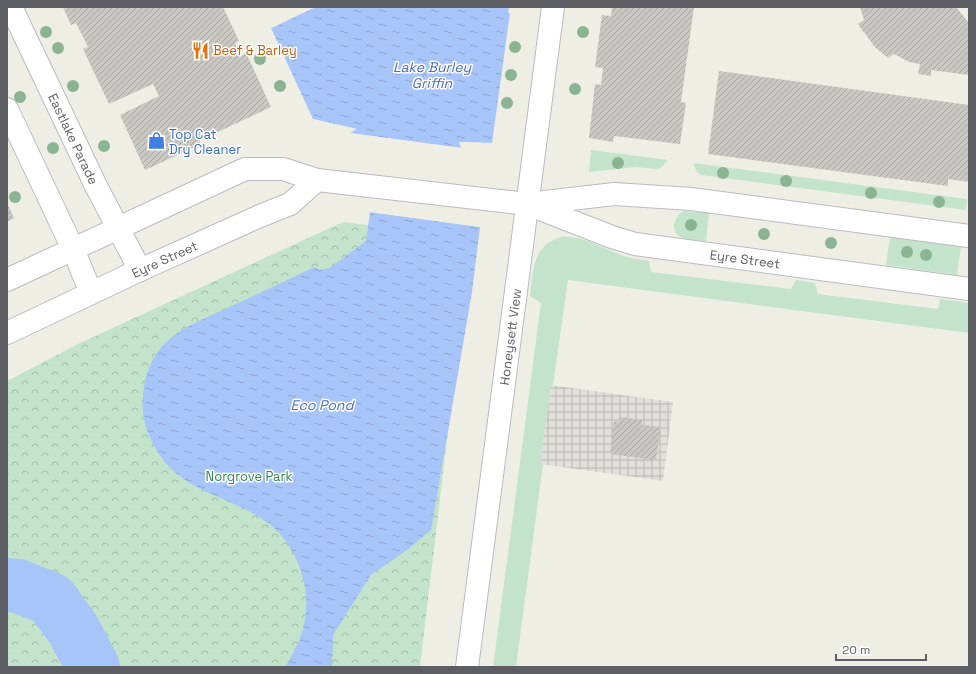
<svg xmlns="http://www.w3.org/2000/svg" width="976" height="674" font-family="'Space Grotesk',sans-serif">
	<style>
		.industrial { fill: url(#industrial-grid) }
		.green { fill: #c3e4ca }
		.park { fill: url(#park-crowns) }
		.water { fill: url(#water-ripples) }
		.pier { fill: #eeeee5 }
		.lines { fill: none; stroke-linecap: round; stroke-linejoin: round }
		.river { stroke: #a8c5fa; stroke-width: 54 }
		.building { fill: url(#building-hatch) }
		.street-casing { stroke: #babbc0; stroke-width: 24 }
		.street { stroke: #fff; stroke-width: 22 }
		.tree { fill: #8bb492 }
		.labels { text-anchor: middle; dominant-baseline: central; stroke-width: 3; stroke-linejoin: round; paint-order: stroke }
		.food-label { font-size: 13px; fill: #c56008; stroke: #fff; text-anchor: start }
		.shop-label { font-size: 13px; fill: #366cbe; stroke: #fff; text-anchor: start }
		.street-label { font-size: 13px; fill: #5d5e64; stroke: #fff }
		.park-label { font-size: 13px; fill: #3a854e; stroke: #fff }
		.water-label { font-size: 14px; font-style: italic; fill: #4c6bbd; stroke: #fff }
	</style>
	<defs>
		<pattern id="industrial-grid" width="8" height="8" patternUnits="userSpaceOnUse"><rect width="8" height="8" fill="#e0dfd9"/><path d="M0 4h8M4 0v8" fill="none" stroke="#b9b8b4"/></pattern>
		<pattern id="park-crowns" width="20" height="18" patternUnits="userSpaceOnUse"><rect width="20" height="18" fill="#c3e4ca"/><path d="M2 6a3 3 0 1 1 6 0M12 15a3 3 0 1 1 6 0" fill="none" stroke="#a2bca8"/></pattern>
		<pattern id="water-ripples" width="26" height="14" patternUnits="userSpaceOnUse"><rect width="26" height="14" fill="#a8c5fa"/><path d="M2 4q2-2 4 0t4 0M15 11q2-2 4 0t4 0" fill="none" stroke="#8ca3ce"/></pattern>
		<pattern id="building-hatch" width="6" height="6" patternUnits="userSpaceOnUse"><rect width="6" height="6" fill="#cac8c2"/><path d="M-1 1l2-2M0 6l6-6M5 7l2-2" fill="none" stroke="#a7a6a1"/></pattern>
	</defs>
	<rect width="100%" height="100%" fill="#eeeee5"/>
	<path class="industrial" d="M551,385L673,402L663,481L540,464Z"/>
	<path class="green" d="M591,150L668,160L661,168L655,169L636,167L589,172Z
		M693,163L967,199L966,210L701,175L697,172Z
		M684,211L709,213L706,241C699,240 690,240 683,238C669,234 673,216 684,211Z
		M561,237C583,235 601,248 621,255C630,259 640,259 649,261L651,272L791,289L796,280L815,283L818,294L938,309L940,299L969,303V333L568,280L553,385H551L540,464H543L516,667H493L541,303L530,296C533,271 532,246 561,237Z
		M890,237L961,247L957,275L886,265Z"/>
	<path class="park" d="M343,222L471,238L420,667H7V381L78,344Z"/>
	<path class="water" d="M281,7H509L508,13H510L492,143L459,142L462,148L349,133L356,129L313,119L271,28L286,21Z
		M370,212L480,227L472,292L431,530L407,550L371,575L333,635L332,667H285C301,643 310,616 305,587C301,565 290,542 273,527C232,493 178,496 152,442C145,428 141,412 143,396C144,373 154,352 171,338C187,325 208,317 227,308C256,295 285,281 314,267L320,270L330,268L366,241Z"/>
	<path class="pier" d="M279,7L282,8L284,7H316L269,29L270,26L284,20Z
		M313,119L357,129L350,133L461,148L459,142L492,143V145L462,144L464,148L462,150L349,135L347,132L351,130L314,121Z
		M370,210L481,225L480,227L370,212Z"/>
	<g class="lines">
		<path class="river" d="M7,585L18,586L51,599L73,629L93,667"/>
	</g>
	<path class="building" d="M63,7H223L239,41L235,43L241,56L246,53L271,107L199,141L201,144L145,170L120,115L159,96L153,84L109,104L83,49L88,47L76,23L71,25Z
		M612,7H694L681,102L686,103L680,144L614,136L613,142L589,138L595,84L601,85L603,68L595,67L602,15L611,16Z
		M860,7H956L969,23V75L931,70V76L918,74L920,64L909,62L894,54L888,58L875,47L860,27L858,24L864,20Z
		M719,71L969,105V182L948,179V186L708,154Z
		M7,203L14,218L7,222Z
		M620,417L642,420V425L661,427L656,460L610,454L614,421L619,422Z"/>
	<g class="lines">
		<defs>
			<g id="street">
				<path id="s1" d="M11,7L96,186L140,270"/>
				<path d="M7,109L73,249L91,293"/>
				<path id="s2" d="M530,205L612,237L635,244L969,289"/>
				<path d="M7,280L245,169H283L317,180L528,204L614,194L691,199L969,236"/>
				<path id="s3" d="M7,333L140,270L260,216L290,204L317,180"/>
				<path id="s4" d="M467,667L553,7"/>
			</g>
		</defs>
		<use href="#street" class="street-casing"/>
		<use href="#street" class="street"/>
	</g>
	<g class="tree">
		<circle cx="46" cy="32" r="6"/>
		<circle cx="583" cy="32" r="6"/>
		<circle cx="515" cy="47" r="6"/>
		<circle cx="58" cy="48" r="6"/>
		<circle cx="260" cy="59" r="6"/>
		<circle cx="511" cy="75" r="6"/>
		<circle cx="73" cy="86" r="6"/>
		<circle cx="280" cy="86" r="6"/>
		<circle cx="575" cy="89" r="6"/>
		<circle cx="20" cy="97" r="6"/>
		<circle cx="507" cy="103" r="6"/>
		<circle cx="104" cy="146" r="6"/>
		<circle cx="53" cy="148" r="6"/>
		<circle cx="618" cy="163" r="6"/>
		<circle cx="723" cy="173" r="6"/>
		<circle cx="786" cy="181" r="6"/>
		<circle cx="871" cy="193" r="6"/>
		<circle cx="15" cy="197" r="6"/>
		<circle cx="939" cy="202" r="6"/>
		<circle cx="691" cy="225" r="6"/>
		<circle cx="764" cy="234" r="6"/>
		<circle cx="831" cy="243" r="6"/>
		<circle cx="907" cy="252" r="6"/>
		<circle cx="926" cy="255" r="6"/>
	</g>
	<defs>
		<symbol id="restaurant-bare" viewBox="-9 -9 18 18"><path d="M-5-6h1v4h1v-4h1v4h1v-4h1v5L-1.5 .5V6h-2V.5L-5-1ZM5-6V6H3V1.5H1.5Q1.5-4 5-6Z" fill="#e8710a" stroke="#fff" stroke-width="2.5" paint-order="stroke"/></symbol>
		<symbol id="shop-bare" viewBox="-9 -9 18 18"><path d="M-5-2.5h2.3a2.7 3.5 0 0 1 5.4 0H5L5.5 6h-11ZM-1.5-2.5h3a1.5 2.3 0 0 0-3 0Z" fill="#3f7fe0" stroke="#fff" stroke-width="2.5" paint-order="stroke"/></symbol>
	</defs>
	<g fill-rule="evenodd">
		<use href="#restaurant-bare" x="188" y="38" width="25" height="25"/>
		<use href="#shop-bare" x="144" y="128" width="25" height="25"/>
	</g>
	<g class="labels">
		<g class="food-label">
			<text x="213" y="50">Beef &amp; Barley</text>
		</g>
		<g class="shop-label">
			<text x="169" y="134">Top Cat<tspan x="169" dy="15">Dry Cleaner</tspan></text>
		</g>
		<g class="street-label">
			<text stroke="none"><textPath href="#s1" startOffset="146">Eastlake Parade</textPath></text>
			<text stroke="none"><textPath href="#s3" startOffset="174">Eyre Street</textPath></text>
			<text stroke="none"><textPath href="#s2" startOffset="223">Eyre Street</textPath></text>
			<text stroke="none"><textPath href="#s4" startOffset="333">Honeysett View</textPath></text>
		</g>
		<g class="park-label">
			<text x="249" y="476">Norgrove Park</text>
		</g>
		<g class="water-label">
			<text x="432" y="67">Lake Burley<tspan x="432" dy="16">Griffin</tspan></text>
			<text x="322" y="405">Eco Pond</text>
		</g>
	</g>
	<rect width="976" height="674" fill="none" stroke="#5d5e64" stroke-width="16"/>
	<path d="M836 654v6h90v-6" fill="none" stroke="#5d5e64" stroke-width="2"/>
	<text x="842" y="654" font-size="12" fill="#5d5e64" stroke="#ffffff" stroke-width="3" paint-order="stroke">20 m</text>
</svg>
